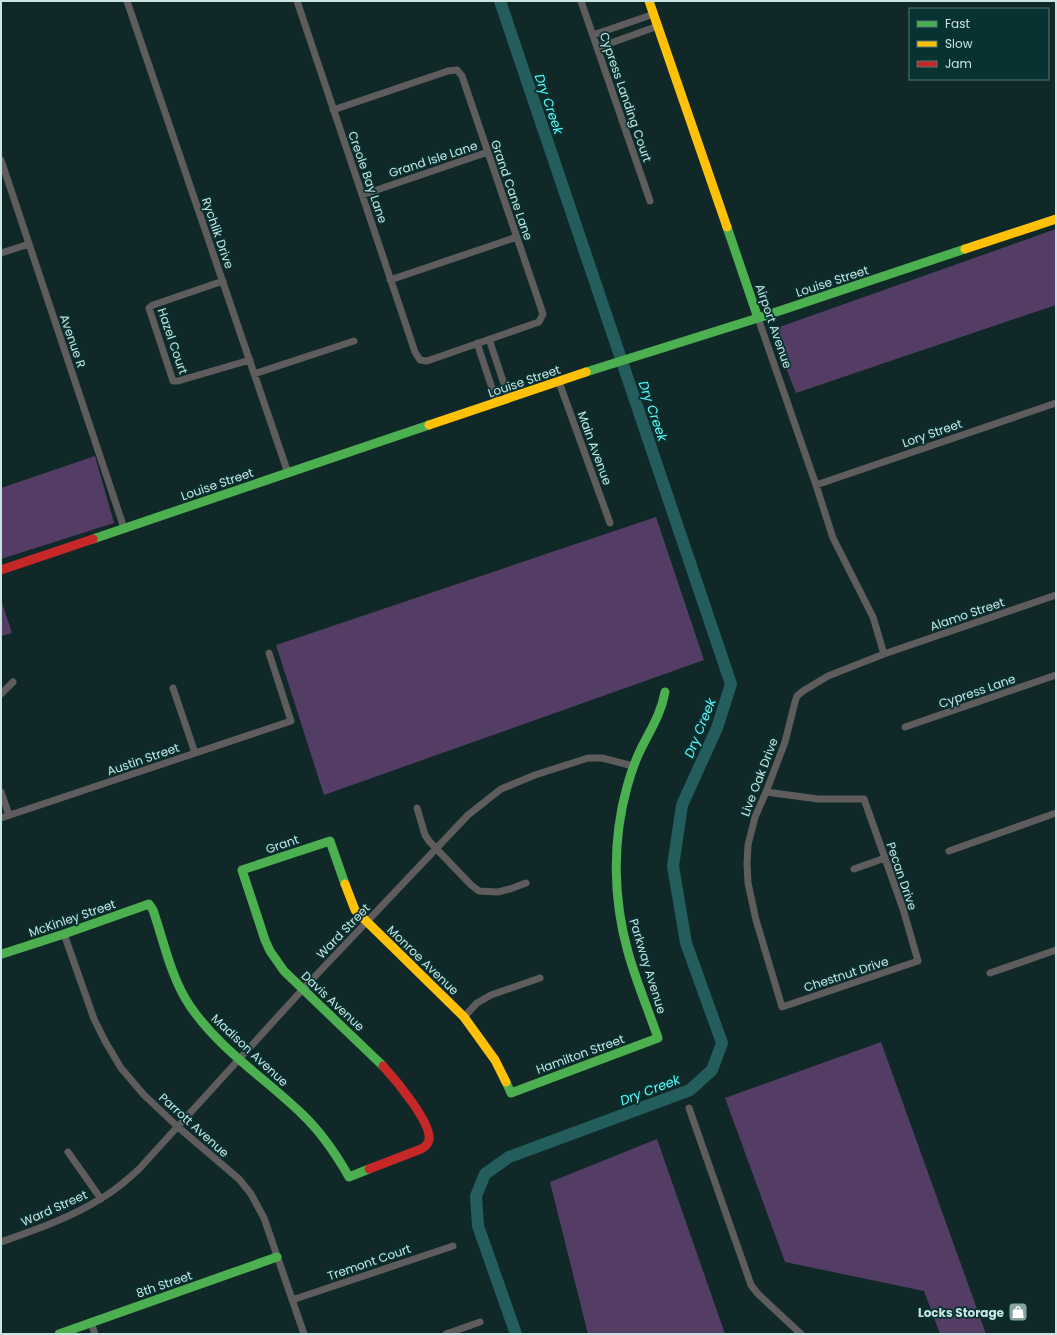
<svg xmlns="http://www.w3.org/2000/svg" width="1057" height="1335" font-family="Poppins,sans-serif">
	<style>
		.green { fill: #543d65 }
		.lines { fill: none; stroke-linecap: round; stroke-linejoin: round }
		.river { stroke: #235d5c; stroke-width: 12 }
		.street { stroke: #5e5c5d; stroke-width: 7 }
		.fast { stroke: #4caf50; stroke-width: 9 }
		.slow { stroke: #ffc107; stroke-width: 9 }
		.jam { stroke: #c62828; stroke-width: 9 }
		.labels { text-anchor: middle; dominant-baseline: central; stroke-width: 3.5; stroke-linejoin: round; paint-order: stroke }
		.street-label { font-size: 12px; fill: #cae4e3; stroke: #073232 }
		.poi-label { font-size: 12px; font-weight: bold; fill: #cae4e3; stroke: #073232; text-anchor: end }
		.water-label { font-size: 13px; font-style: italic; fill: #5bfdfb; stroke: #073232 }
	</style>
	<rect width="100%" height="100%" fill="#112828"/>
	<path class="green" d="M1056,229V305L796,393L771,330Z
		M95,456L114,523L1,559V488Z
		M656,517L704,660L324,795L276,645Z
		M1,600L12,633L1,636Z
		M881,1042L986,1334H940L924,1291L785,1262L725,1098Z
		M657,1139L725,1334H588L550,1182Z"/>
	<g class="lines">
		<path class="river" d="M500,1L731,684L717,728L682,805L673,866L686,943L722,1043L712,1070L690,1090L509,1157L485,1174L476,1196L478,1226L516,1334"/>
		<path class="street" d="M127,1L288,473
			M297,1L415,352L420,360L427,361L539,322L543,314L462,76L457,70L448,71L333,110
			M581,1L650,201
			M593,35L654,14
			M597,48L658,26
			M1,160L124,528
			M362,195L488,152
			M1,253L29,244
			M390,280L517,237
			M223,281L153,305L149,308L173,381H178L250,360
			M758,318L816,485L833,538L873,617L884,654
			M489,339L509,399
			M477,343L497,403
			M254,374L354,341
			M559,382L610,523
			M816,485L1056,403
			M173,688L195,753
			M1,694L13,682
			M905,727L1056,675
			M1,792L9,815
			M766,792L818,799H864L903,909L918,961L782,1007L756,920L748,883L747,864L748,845L755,817L766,792L785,742L795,702L797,696L803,691L828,676L884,654L1056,595
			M417,808L425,835L429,841L471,885L479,891L498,892L510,889L526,883
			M1,818L291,721L269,653
			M949,851L1056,813
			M854,869L885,858
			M64,934L94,1019L105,1041L121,1068L144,1095L178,1127L239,1179L251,1194L264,1218L304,1334
			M990,973L1056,950
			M464,1017L477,1003L491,995L540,978
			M689,1108L751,1285L758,1294L801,1334
			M68,1152L101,1199
			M1,1242C35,1230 70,1218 100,1199C115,1191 127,1180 139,1169L303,989L468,815L501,789L535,775L588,758H602L633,766
			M292,1300L453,1246
			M91,1323L95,1334
			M446,1334L480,1322"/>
		<path class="fast" d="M727,227L758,318
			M586,372L758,318L965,249
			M93,539L429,425
			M345,884L330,841L242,870L265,940L270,951L284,971L383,1066
			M2,954L64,934L149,904L153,910C164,942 171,978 190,1006C220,1050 265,1078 302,1114C321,1132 336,1154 349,1177L369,1169
			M506,1082L511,1093L658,1038C648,1009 636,981 628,952C613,899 612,841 627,787C630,776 634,764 639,753C649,732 661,715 665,692
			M59,1334L277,1257"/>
		<path class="slow" d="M649,1L727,227
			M965,249L1056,219
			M429,425L586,372
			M345,884L355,910L464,1017L495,1060L506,1082"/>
		<path class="jam" d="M1,570L93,539
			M369,1169L421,1149C425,1147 428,1144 429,1140C432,1123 395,1079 383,1066"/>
	</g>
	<defs>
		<symbol id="shop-square" viewBox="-11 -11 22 22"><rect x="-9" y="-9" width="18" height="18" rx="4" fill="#89a2a2" stroke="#073232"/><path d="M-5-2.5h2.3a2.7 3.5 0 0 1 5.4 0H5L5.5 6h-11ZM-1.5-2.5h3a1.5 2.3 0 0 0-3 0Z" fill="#fff"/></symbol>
	</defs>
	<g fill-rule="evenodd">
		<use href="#shop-square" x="1007" y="1301" width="22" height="22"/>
	</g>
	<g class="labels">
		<g class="street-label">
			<text transform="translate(626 97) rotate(71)">Cypress Landing Court</text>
			<text transform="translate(433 159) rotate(-18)">Grand Isle Lane</text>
			<text transform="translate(368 177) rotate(71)">Creole Bay Lane</text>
			<text transform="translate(512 190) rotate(71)">Grand Cane Lane</text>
			<text transform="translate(218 233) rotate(71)">Rychlik Drive</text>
			<text transform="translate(832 281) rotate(-18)">Louise Street</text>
			<text transform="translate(774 326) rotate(71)">Airport Avenue</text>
			<text transform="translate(73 341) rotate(71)">Avenue R</text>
			<text transform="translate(173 341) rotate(71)">Hazel Court</text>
			<text transform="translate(524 381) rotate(-19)">Louise Street</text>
			<text transform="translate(932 433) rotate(-19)">Lory Street</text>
			<text transform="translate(595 448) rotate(70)">Main Avenue</text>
			<text transform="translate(217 484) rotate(-19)">Louise Street</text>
			<text transform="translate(967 614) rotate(-19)">Alamo Street</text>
			<text transform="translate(977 691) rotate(-19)">Cypress Lane</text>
			<text transform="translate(143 759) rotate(-19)">Austin Street</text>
			<text transform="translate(759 777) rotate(-69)">Live Oak Drive</text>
			<text transform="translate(282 844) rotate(-19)">Grant</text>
			<text transform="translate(902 876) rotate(71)">Pecan Drive</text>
			<text transform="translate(72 918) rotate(-19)">McKinley Street</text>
			<text transform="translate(343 931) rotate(-46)">Ward Street</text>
			<text transform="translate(423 960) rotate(44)">Monroe Avenue</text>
			<text transform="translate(648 966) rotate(73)">Parkway Avenue</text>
			<text transform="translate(846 974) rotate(-18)">Chestnut Drive</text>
			<text transform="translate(333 1001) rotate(43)">Davis Avenue</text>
			<text transform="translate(250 1050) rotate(43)">Madison Avenue</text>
			<text transform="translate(580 1054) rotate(-20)">Hamilton Street</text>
			<text transform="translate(194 1125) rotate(42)">Parrott Avenue</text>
			<text transform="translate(54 1208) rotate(-24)">Ward Street</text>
			<text transform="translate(369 1262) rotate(-19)">Tremont Court</text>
			<text transform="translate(164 1284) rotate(-19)">8th Street</text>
		</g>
		<g class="poi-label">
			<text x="1004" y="1312">Locks Storage</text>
		</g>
		<g class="water-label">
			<text transform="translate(549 104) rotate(71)">Dry Creek</text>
			<text transform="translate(653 411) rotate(71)">Dry Creek</text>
			<text transform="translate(700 728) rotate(-68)">Dry Creek</text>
			<text transform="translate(650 1090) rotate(-21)">Dry Creek</text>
		</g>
	</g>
	<rect width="1057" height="1335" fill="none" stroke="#cae4e3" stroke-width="4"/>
	<rect x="909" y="8" width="140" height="72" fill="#073232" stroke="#557979"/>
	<rect x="917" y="21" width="20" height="6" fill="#4caf50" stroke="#557979"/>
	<text x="945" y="28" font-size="12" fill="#cae4e3">Fast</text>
	<rect x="917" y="41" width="20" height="6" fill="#ffc107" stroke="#557979"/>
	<text x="945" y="48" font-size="12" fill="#cae4e3">Slow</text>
	<rect x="917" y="61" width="20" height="6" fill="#c62828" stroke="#557979"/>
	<text x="945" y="68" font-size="12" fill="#cae4e3">Jam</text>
</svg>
